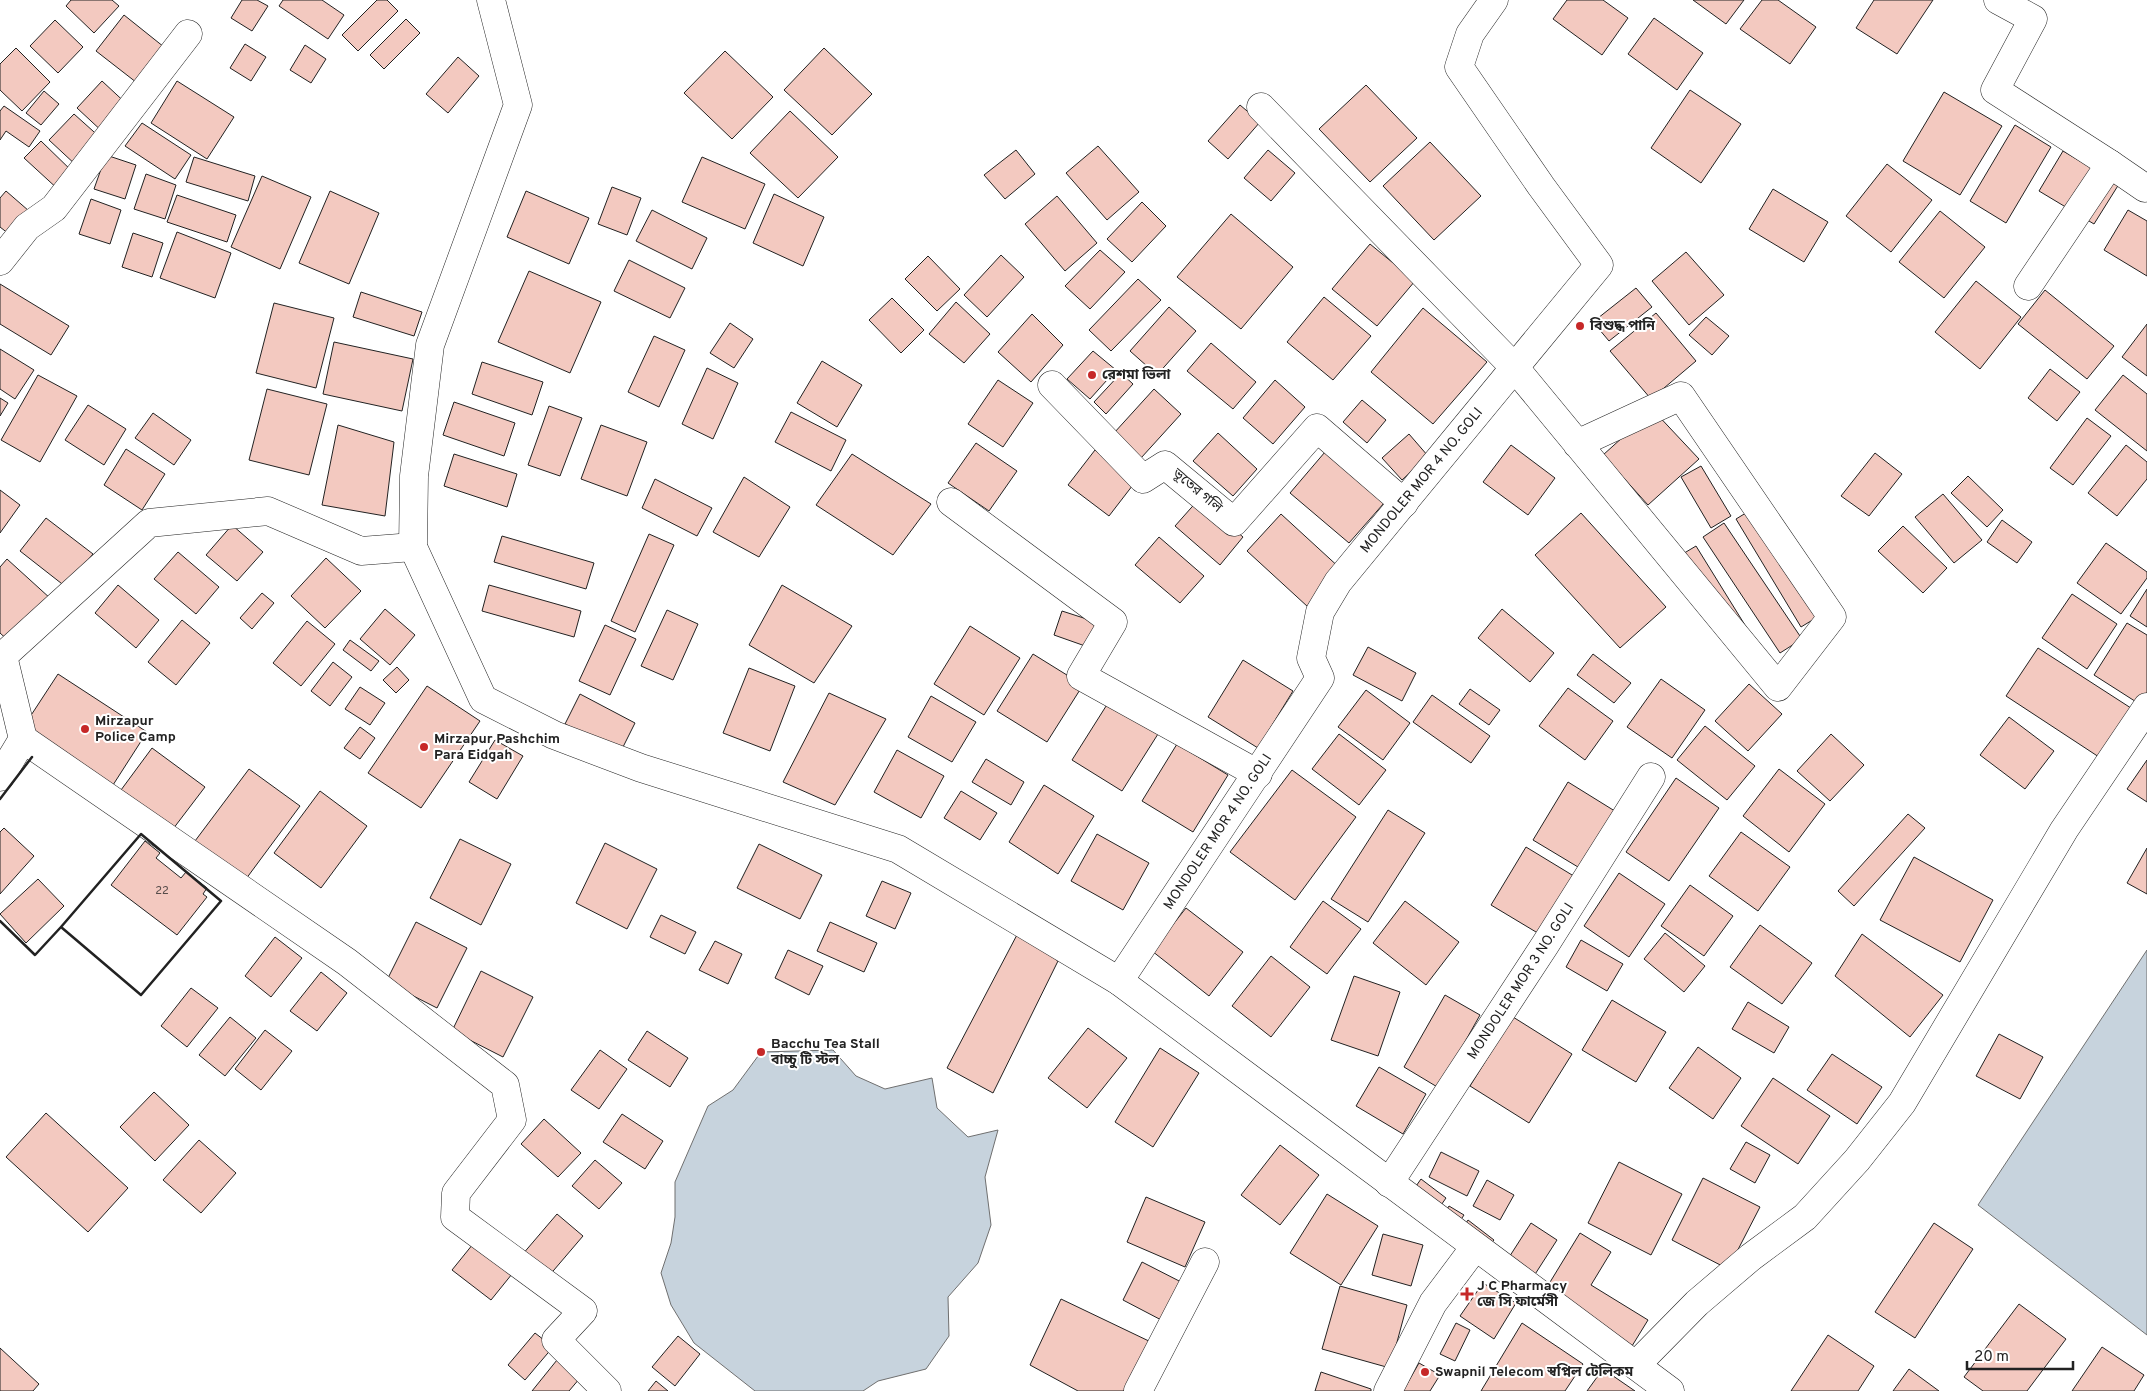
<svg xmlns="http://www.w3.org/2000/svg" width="2147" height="1391" font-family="Overpass,'Noto Sans Bengali',sans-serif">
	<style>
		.water { fill: #c7d3dd; stroke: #6f6f6f }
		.building { fill: #f3c9c0; stroke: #222 }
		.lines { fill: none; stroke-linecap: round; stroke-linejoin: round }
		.minor-casing { stroke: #222; stroke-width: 29 }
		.minor { stroke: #fff; stroke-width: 28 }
		.wall { stroke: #222; stroke-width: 2.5 }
		.poi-dot { fill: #c62828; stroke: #fff; stroke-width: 2 }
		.labels { text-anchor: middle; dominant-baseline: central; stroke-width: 4; stroke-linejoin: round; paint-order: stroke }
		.number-label { font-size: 11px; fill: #564c4a }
		.poi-label { font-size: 14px; font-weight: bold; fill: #222; stroke: #fff; text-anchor: start }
		.street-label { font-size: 14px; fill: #222; stroke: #fff }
	</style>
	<rect width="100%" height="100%" fill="#fff"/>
	<path class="water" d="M2147,950V1335L1978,1205Z
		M833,1050L856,1076L885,1089L932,1078L937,1108L968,1137L998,1130L985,1177L991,1225L978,1263L948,1297L949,1336L926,1369L878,1381L863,1391H755L694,1343L671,1305L661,1273L671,1243L675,1217V1182L708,1106L733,1090L761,1052Z"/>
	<path class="building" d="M71,0H112L119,6L94,33L66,6Z
		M242,0H257L268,6L252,31L231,18Z
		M283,0H322L344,15L328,39L279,6Z
		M377,0H387L398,11L358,51L342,35Z
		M1567,0H1603L1628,18L1602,55L1553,19Z
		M1693,0H1744L1726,24Z
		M1762,0H1778L1816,27L1790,64L1740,29Z
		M1874,0H1933L1897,54L1856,28Z
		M124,15L169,51L141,86L96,51Z
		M1654,18L1703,53L1677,90L1628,54Z
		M406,19L420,33L384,69L370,55Z
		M55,20L83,47L58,73L30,46Z
		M245,44L266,57L251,81L230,68Z
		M305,45L326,59L311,83L290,70Z
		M16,48L50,82L22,111L0,90V64Z
		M824,48L872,94L832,135L784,90Z
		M725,51L773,97L732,139L684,93Z
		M458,57L479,76L448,113L426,94Z
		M102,81L131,108L105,134L77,108Z
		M177,81L234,117L207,159L151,123Z
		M1366,85L1417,138L1370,182L1319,129Z
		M1690,90L1741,124L1701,183L1651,148Z
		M44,91L59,104L41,125L26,113Z
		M1944,92L2002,126L1960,195L1903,161Z
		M1240,105L1260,122L1228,159L1208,141Z
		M4,106L40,131L29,147L6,131L0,140V111Z
		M790,111L838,157L798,198L750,153Z
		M74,114L103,140L77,166L49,140Z
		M142,123L191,155L175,179L125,146Z
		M2015,125L2051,147L2006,223L1970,201Z
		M41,141L76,175L60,191L24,158Z
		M1430,142L1481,196L1434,240L1383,186Z
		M1098,146L1139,192L1107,220L1066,173Z
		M1016,150L1035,174L1005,199L984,175Z
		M1268,150L1295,173L1271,201L1244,178Z
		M2063,151L2119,184L2094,224L2039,191Z
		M106,155L136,165L125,199L94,189Z
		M194,157L255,176L248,201L186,182Z
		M702,157L765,184L745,229L682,202Z
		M1887,164L1932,200L1891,252L1846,216Z
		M146,174L176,185L165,219L134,209Z
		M262,176L311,197L280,269L231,247Z
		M612,187L641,198L627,235L598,224Z
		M1773,189L1828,222L1804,262L1749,229Z
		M6,191L29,211L9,234L0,227V198Z
		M330,191L379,213L349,284L299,263Z
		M526,191L589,218L569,264L507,237Z
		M774,194L824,217L803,266L753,243Z
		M177,195L236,215L227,242L167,222Z
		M1057,196L1097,243L1065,271L1025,224Z
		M91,199L121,210L110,244L79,234Z
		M1142,202L1166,226L1132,262L1107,239Z
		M652,210L707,238L692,269L636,241Z
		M2128,210L2147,221V276L2104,250Z
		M1940,211L1985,247L1944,298L1899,262Z
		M1231,214L1293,267L1241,329L1177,277Z
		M177,232L231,253L215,298L160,278Z
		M133,233L163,243L152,277L122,267Z
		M1370,244L1415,281L1377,326L1332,289Z
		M1100,250L1125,272L1090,309L1065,286Z
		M1686,252L1724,295L1689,325L1652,281Z
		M1001,255L1024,277L987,317L964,295Z
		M928,256L960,289L937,311L905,279Z
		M629,260L685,288L670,318L614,291Z
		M529,271L601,302L570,373L498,342Z
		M1138,279L1161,300L1111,351L1089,330Z
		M1976,281L2021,317L1980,369L1935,332Z
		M0,284L69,326L51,355L0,324Z
		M1636,288L1652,307L1609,341L1593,322Z
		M2045,290L2114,346L2087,379L2018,324Z
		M361,292L422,312L414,336L353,317Z
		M1324,297L1371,336L1333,380L1287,342Z
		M892,298L924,330L901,353L869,320Z
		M956,302L990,334L964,363L929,334Z
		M274,303L334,318L316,388L256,373Z
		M1169,307L1196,331L1157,375L1130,351Z
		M1423,308L1487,362L1433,424L1371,372Z
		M1656,313L1696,361L1651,399L1610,351Z
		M1032,314L1063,345L1031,382L998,352Z
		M1706,317L1729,336L1712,355L1689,335Z
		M730,323L753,339L734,368L710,353Z
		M2147,324V376L2122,357Z
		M654,336L685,350L659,407L628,392Z
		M334,342L413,359L402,411L323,394Z
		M1211,343L1256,382L1233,409L1187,371Z
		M0,349L34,370L15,399L0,389Z
		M1093,351L1116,370L1090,399L1067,379Z
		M822,361L862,385L837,427L797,403Z
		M482,362L543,382L532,415L472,394Z
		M707,368L738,383L713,439L682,424Z
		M2050,369L2080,392L2057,421L2028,398Z
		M1121,373L1133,384L1106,414L1094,402Z
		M38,375L77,396L40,462L1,440Z
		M2123,375L2147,394V451L2095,410Z
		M998,380L1033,403L1003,447L968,424Z
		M1275,380L1305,407L1273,444L1243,418Z
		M267,389L327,404L309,475L249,460Z
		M1154,389L1181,414L1141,458L1114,433Z
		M0,398L8,403L0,416Z
		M1362,400L1386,420L1367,443L1343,422Z
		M454,402L515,423L504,456L443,435Z
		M88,405L126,429L104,465L65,440Z
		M549,406L582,418L560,476L528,465Z
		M1653,410L1699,459L1648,505L1603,455Z
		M791,412L846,440L831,471L775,442Z
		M153,413L191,440L174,465L135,438Z
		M2087,418L2111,436L2073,485L2050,468Z
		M338,425L394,442L385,516L322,505Z
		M601,425L647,442L627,496L581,479Z
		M1218,433L1257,469L1233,496L1193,461Z
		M1409,434L1428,456L1402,480L1382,458Z
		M976,443L1017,471L989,511L948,483Z
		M1511,445L1555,478L1528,515L1483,482Z
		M2126,445L2147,462V479L2117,516L2088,493Z
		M126,449L165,474L142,510L104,485Z
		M1095,450L1136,481L1109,516L1068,485Z
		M1325,452L1384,503L1349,543L1290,493Z
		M1875,453L1902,474L1869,516L1841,496Z
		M454,454L517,474L507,507L444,486Z
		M852,454L931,504L893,555L816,505Z
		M1701,466L1731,516L1711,528L1681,477Z
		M1968,476L2003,510L1987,527L1951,493Z
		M744,477L790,507L759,557L713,532Z
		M655,479L712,508L697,536L642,508Z
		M0,490L20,505L0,533Z
		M1943,494L1982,540L1954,563L1915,517Z
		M1199,499L1243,537L1220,565L1175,526Z
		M1759,505L1824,613L1801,627L1736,519Z
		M1581,513L1666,607L1620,648L1535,555Z
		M1281,514L1342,570L1308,607L1247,551Z
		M46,518L93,554L66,587L20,551Z
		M2002,520L2032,542L2017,563L1987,542Z
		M1724,523L1802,639L1780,653L1703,537Z
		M232,525L263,552L237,581L206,555Z
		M1903,526L1947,568L1923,593L1878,551Z
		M649,534L674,545L635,632L611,621Z
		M502,536L594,563L586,589L494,562Z
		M1159,537L1204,576L1180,603L1135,565Z
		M2106,543L2147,572V578L2121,614L2077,583Z
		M1696,546L1766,659L1747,671L1676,558Z
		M178,552L219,587L196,614L154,579Z
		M326,558L361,591L325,628L291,596Z
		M7,559L51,599L11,643L0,633V567Z
		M118,585L159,620L136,648L95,613Z
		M489,585L581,611L574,637L482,611Z
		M782,585L852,626L814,683L749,645Z
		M2147,589V627L2130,616Z
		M262,593L274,603L252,629L240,618Z
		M2072,594L2117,624L2087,669L2042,638Z
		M385,609L415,635L390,665L360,639Z
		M1502,609L1554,653L1530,682L1478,638Z
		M667,610L698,624L673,680L641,666Z
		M1062,611L1096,622L1088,647L1054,635Z
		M182,620L210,643L176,685L148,662Z
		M307,621L335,644L301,686L273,663Z
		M2127,623L2147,635V695L2141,705L2094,675Z
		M605,625L636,639L610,695L579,681Z
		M970,626L1020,658L984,715L934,684Z
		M350,640L379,661L371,671L343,650Z
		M1368,647L1416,673L1402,701L1353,675Z
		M2038,648L2134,710L2102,759L2006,696Z
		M1033,654L1083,685L1047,742L997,711Z
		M1593,654L1631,683L1614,703L1577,675Z
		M1243,660L1293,691L1258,748L1208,717Z
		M333,662L352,677L330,706L311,691Z
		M397,667L409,680L396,693L383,680Z
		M749,668L795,686L770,751L723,733Z
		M58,674L147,732L113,785L24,726Z
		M1661,679L1705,710L1672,758L1627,727Z
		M1749,684L1782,714L1748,751L1715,721Z
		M427,686L480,721L421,808L368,773Z
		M360,687L385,703L370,725L345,709Z
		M1568,688L1613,721L1585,760L1539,726Z
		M1470,689L1500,710L1489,725L1459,704Z
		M1366,690L1410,723L1383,760L1338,727Z
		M829,693L886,719L835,805L783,782Z
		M580,694L635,723L620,753L565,724Z
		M1432,695L1490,736L1471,763L1413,722Z
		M931,696L976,722L952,762L908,737Z
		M1108,703L1158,734L1122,791L1072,760Z
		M2009,717L2054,751L2025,789L1980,755Z
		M1705,726L1755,766L1727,800L1677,760Z
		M360,727L375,738L360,759L344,748Z
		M1339,734L1386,770L1359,805L1312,769Z
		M1831,734L1864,765L1830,801L1797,771Z
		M495,740L523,756L497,799L469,782Z
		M1177,744L1228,775L1193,832L1142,801Z
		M152,748L205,787L173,829L121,790Z
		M897,750L944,776L921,818L874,792Z
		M986,759L1024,782L1011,805L972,782Z
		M2147,760V802L2127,789Z
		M249,769L300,806L243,883L192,845Z
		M1779,769L1825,804L1789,852L1743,816Z
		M1292,770L1356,817L1295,900L1230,852Z
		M1676,778L1719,808L1669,881L1626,852Z
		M1568,782L1618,813L1583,870L1533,840Z
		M1044,785L1094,816L1058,874L1009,842Z
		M320,791L367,826L321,888L274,853Z
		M961,791L997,813L980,840L944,818Z
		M1388,810L1425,833L1368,922L1331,899Z
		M1908,814L1925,828L1854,906L1838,891Z
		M4,828L34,856L0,894V832Z
		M1741,832L1790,867L1758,911L1709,876Z
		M1097,834L1149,863L1123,910L1071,881Z
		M460,839L511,864L481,925L430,898Z
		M145,841L160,853L156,858L181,878L186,872L207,888L203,894L207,897L177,935L111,885Z
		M605,843L657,869L627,929L576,903Z
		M759,844L822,875L800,919L737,888Z
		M1526,847L1577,878L1541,935L1491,905Z
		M2147,848V894L2127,883Z
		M1914,857L1993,900L1960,962L1880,920Z
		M1619,873L1665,904L1629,957L1584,926Z
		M38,879L64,906L26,943L0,914Z
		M882,881L911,893L895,929L866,916Z
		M1690,885L1733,916L1704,956L1661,926Z
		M1323,901L1361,929L1327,974L1290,947Z
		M1405,901L1459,942L1426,985L1373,943Z
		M1186,908L1243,952L1209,996L1152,951Z
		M661,915L696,932L685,954L650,937Z
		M416,922L467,948L437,1008L386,982Z
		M830,922L877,943L864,972L817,951Z
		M1760,925L1812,963L1782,1004L1730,967Z
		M1019,931L1058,961L993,1093L947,1068Z
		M1665,933L1705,966L1684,992L1644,959Z
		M1862,934L1943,995L1910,1037L1835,976Z
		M275,937L302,958L271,997L245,976Z
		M1581,940L1623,964L1607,991L1566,967Z
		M715,941L742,954L728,984L699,970Z
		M788,950L823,966L809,995L775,978Z
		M1271,956L1310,987L1271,1037L1232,1006Z
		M481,971L533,997L503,1057L452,1031Z
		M321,972L347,993L317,1031L290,1011Z
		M1354,976L1400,992L1378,1056L1331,1040Z
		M191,988L218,1008L187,1047L161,1026Z
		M1445,995L1480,1015L1439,1088L1404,1067Z
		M1612,1000L1666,1032L1636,1082L1582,1050Z
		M1748,1002L1789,1027L1774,1053L1732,1029Z
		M230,1017L256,1038L225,1076L199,1055Z
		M1513,1017L1572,1054L1529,1123L1470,1086Z
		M1088,1028L1127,1058L1087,1108L1048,1078Z
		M265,1030L292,1051L261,1090L235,1069Z
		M647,1031L688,1058L670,1087L628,1060Z
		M1999,1034L2043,1057L2020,1099L1976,1076Z
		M1698,1047L1741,1078L1713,1119L1669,1088Z
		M1160,1048L1199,1073L1153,1147L1115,1122Z
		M600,1050L627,1069L599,1109L571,1090Z
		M1832,1054L1882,1087L1857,1124L1807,1090Z
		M1379,1067L1426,1094L1403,1134L1356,1106Z
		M1773,1078L1830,1116L1798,1164L1741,1126Z
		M154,1092L189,1125L155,1161L120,1127Z
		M46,1113L128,1188L88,1232L6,1157Z
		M622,1114L663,1141L645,1169L603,1142Z
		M544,1119L581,1153L558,1177L521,1144Z
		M199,1140L236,1173L201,1213L163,1180Z
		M1746,1142L1770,1155L1755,1183L1730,1169Z
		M1280,1145L1319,1175L1280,1225L1241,1195Z
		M1441,1152L1479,1171L1467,1196L1429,1177Z
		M595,1160L622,1183L599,1209L572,1186Z
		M1619,1162L1682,1194L1651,1255L1588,1223Z
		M1703,1178L1760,1207L1728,1269L1672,1240Z
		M1421,1179L1446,1198L1439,1208L1414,1189Z
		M1487,1180L1514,1195L1500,1220L1473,1206Z
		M1327,1194L1378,1226L1341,1285L1290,1253Z
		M1146,1197L1205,1222L1185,1267L1127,1242Z
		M1449,1206L1464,1215L1458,1224L1444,1214Z
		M557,1214L583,1236L548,1277L522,1255Z
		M1468,1220L1494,1240L1487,1248L1462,1229Z
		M1531,1223L1557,1240L1532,1279L1506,1262Z
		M1934,1223L1973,1249L1915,1338L1875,1312Z
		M1580,1233L1611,1252L1591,1285L1648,1320L1632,1346L1544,1292Z
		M1383,1234L1423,1245L1411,1286L1372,1275Z
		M473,1244L512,1274L491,1300L452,1270Z
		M1142,1262L1187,1285L1167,1323L1123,1300Z
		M1483,1283L1516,1303L1494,1339L1460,1316Z
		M1340,1286L1407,1305L1390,1368L1322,1349Z
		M1061,1299L1153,1343L1124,1391H1078L1030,1365Z
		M2019,1304L2066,1339L2027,1391H1983L1964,1377Z
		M1456,1323L1470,1330L1455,1361L1440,1354Z
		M1522,1323L1583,1364L1565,1391H1481Z
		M535,1333L553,1347L525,1380L508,1365Z
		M1828,1335L1874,1366L1858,1391H1791Z
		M678,1336L700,1354L675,1386L652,1367Z
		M2102,1347L2144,1375L2134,1391H2072Z
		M0,1348L39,1384L33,1391H0Z
		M557,1360L580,1378L569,1391H532Z
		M1419,1363L1440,1375L1430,1391H1403Z
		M1603,1369L1635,1391H1587Z
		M1909,1369L1939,1391H1893Z
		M1321,1372L1371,1389V1391H1315Z
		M656,1381L668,1391H648Z"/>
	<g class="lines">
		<defs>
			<g id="minor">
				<path d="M491,0L518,105L430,345L414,476L413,547L483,699L554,735L641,768L898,849L1119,981L1670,1391"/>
				<path d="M1998,0L2033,19L1995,90L2110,164"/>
				<path d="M1261,107L1515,368L1778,687L1832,617L1681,396L1577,444"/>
				<path d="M0,261L27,227L54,208L188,34"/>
				<path d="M2028,286L2110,164L2145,188"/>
				<path d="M1052,385L1143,479L1165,465L1234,522L1317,428L1404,503"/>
				<path d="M951,502L1113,622L1081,676L1258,774"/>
				<path d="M23,739L347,962L505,1085L512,1120L456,1193L455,1217L583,1311L556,1340L607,1391"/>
				<path d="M0,777L23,739L3,656L149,523L268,511L361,551L413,547"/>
				<path id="s1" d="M1119,981L1320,678L1311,658L1320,612L1338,582L1599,265L1541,186L1459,67L1470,34L1494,0"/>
				<path id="s2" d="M1389,1183L1545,945L1651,777"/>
				<path d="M1636,1365L1697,1303L1751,1257L1805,1217L1857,1160L1902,1103L2064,830L2147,707"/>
				<path d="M1138,1391L1205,1262"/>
				<path d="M1388,1391L1433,1303L1475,1247"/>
			</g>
		</defs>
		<use href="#minor" class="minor-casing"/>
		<use href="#minor" class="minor"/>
		<path class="wall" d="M0,799L32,757
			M141,834L221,901L141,995L61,927Z
			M0,921L35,955L61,927"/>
	</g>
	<g class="poi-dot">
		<circle cx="1580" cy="326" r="5"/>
		<circle cx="1092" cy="375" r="5"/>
		<circle cx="85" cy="729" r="5"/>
		<circle cx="424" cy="747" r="5"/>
		<circle cx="761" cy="1052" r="5"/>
		<path d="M1464.5 1286.5h5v5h5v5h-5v5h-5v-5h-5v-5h5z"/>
		<circle cx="1425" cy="1372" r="5"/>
	</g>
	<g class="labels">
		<g class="number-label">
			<text x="162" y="891">22</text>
		</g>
		<g class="poi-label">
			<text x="1590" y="326">বিশুদ্ধ পানি</text>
			<text x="1102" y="375">রেশমা ভিলা</text>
			<text x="95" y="721">Mirzapur<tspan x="95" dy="16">Police Camp</tspan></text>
			<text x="434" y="739">Mirzapur Pashchim<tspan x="434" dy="16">Para Eidgah</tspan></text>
			<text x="771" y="1044">Bacchu Tea Stall<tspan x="771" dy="16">বাচ্চু টি স্টল</tspan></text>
			<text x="1477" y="1286">J C Pharmacy<tspan x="1477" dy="16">জে সি ফার্মেসী</tspan></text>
			<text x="1435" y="1372">Swapnil Telecom স্বপ্নিল টেলিকম</text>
		</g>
		<g class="street-label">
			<text stroke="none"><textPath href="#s1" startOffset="599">MONDOLER MOR 4 NO. GOLI</textPath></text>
			<text transform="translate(1197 491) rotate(40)">ভূতের গলি</text>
			<text stroke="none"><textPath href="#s1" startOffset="179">MONDOLER MOR 4 NO. GOLI</textPath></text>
			<text stroke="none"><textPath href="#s2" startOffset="241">MONDOLER MOR 3 NO. GOLI</textPath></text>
		</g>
	</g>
	<path d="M1967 1361v8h106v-8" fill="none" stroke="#222222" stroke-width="2.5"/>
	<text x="1974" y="1361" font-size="15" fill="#222222" stroke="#ffffff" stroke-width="4" paint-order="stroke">20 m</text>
</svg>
